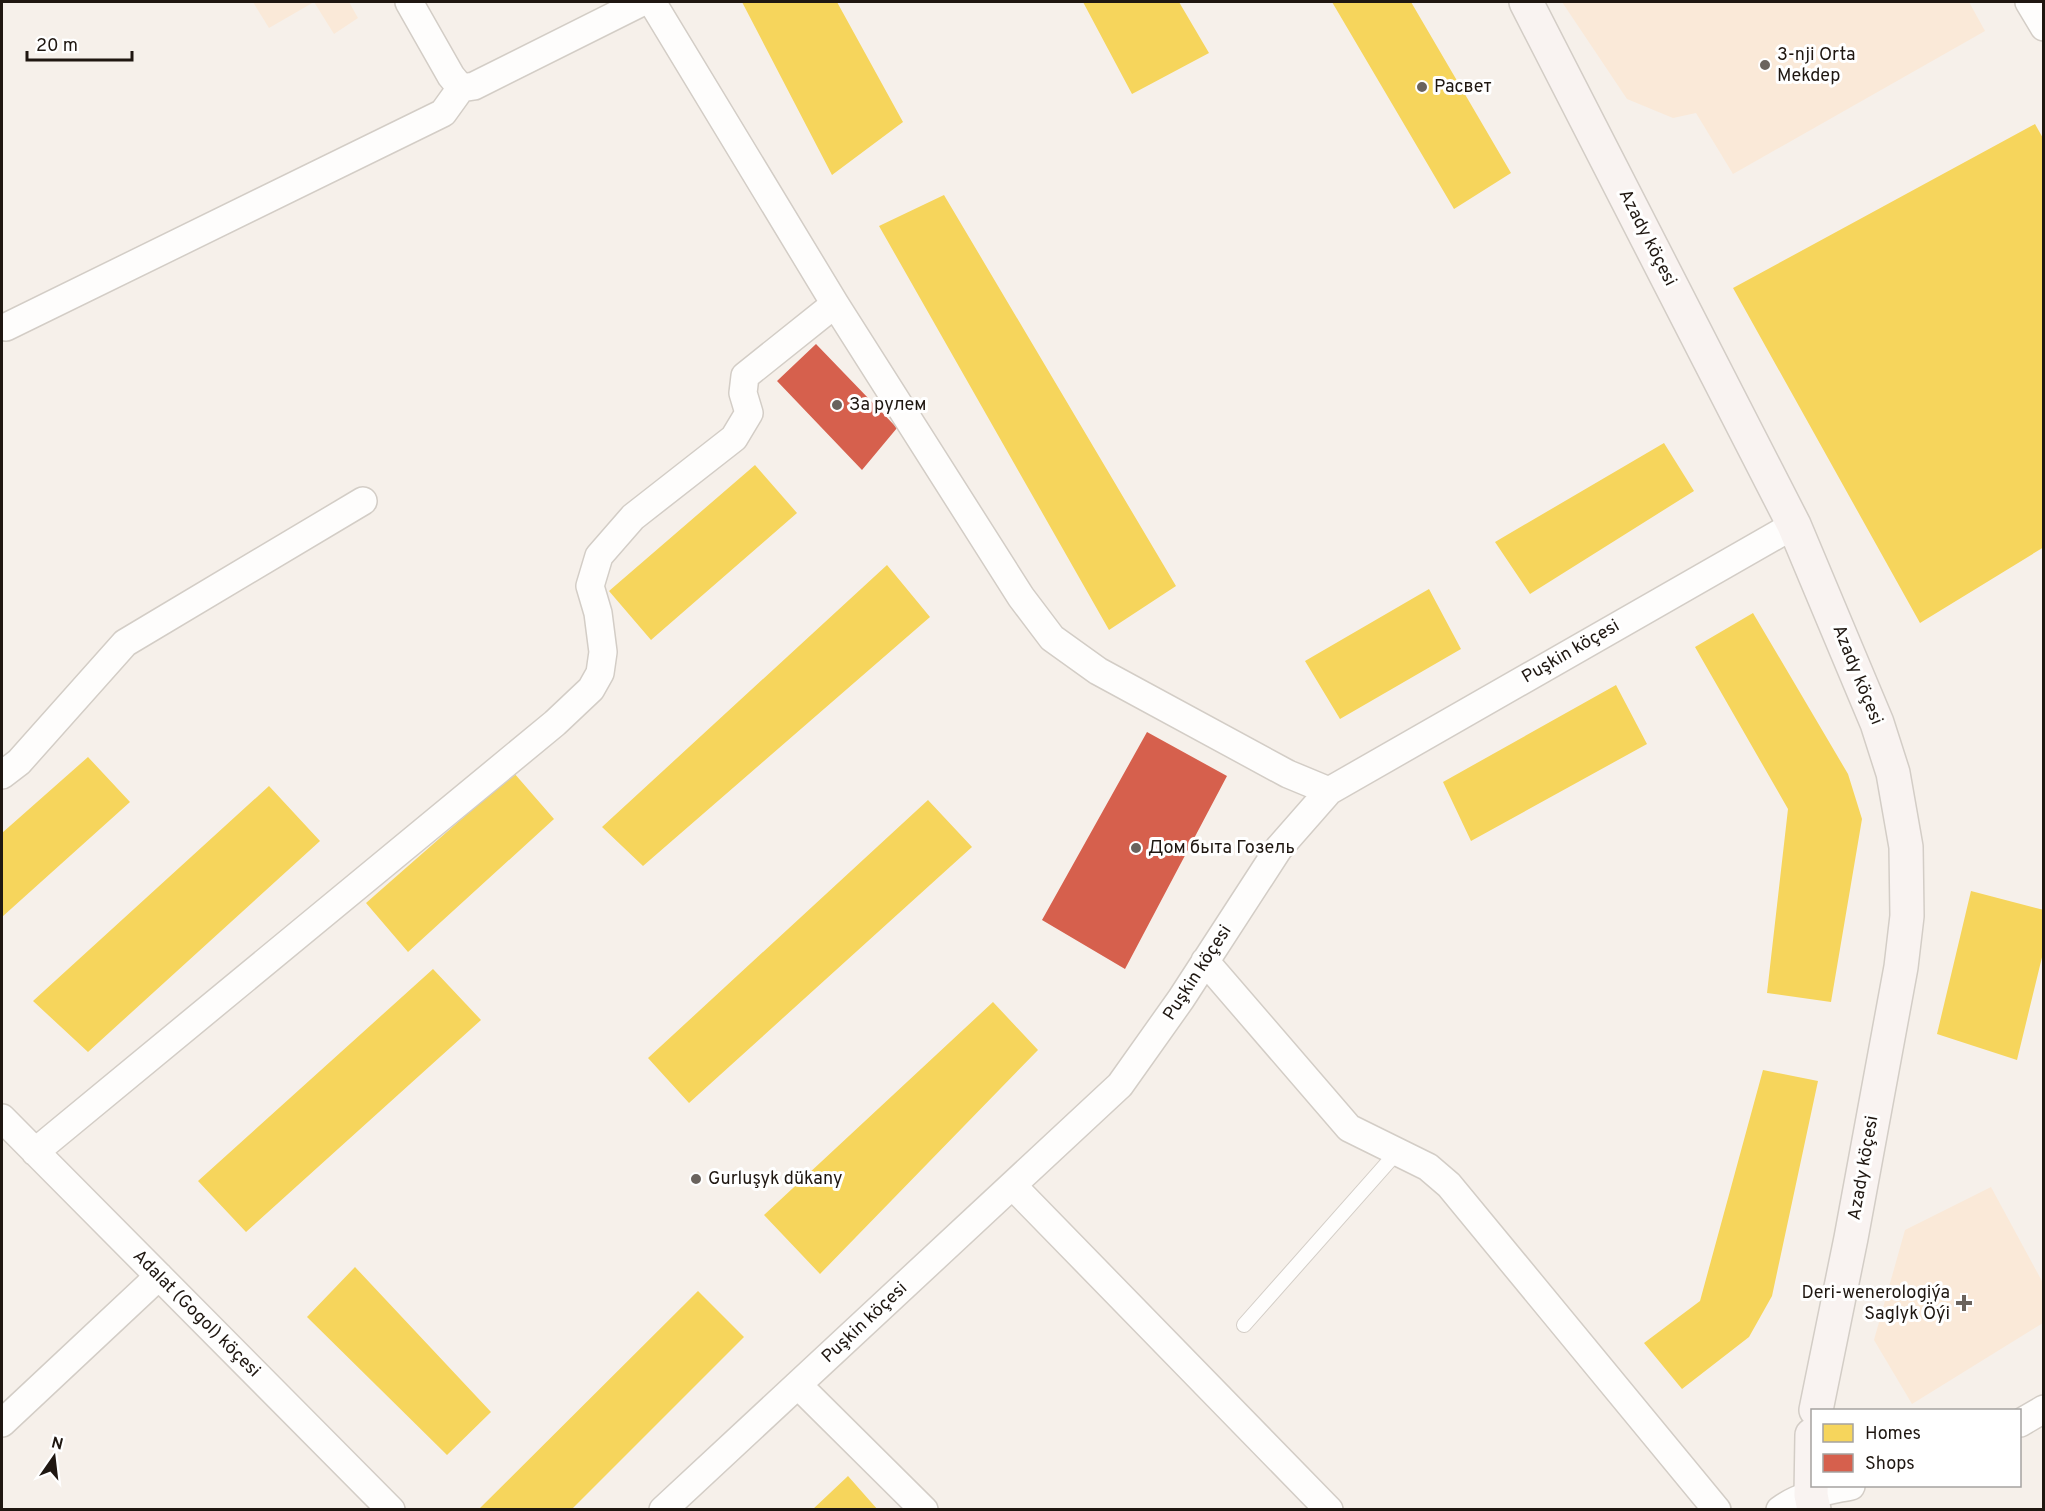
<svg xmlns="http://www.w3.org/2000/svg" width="2045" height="1511" font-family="Overpass,sans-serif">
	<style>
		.built { fill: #fae9d8 }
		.homes { fill: #f6d55c }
		.shops { fill: #d6604d }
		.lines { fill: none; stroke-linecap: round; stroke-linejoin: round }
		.lane-casing { stroke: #d3cdc6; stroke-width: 16 }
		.street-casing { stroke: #d3cdc6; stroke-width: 30 }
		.secondary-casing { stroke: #d3cdc6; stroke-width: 36 }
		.lane { stroke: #fefdfc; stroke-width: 14 }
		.street { stroke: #fefdfc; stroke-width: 27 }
		.secondary { stroke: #f9f3f1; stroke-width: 33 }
		.poi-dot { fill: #6a635d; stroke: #fff; stroke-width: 2 }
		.labels { text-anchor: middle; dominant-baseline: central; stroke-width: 6; stroke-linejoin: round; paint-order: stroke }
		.poi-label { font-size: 18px; fill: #1f1711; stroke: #fff; text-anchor: start }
		.street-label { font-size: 18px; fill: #1f1711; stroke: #fff }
	</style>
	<rect width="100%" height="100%" fill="#f6f0ea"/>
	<path class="built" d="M253,2H349L358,18L334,34L314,2L269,28Z
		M1562,2H1969L1985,31L1733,174L1696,113L1673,118L1627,99Z
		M1991,1187L2043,1283V1323L1912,1404L1874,1340L1905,1230Z"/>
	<path class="homes" d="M742,2H837L903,122L832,175Z
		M1083,2H1179L1209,53L1132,94Z
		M1332,2H1411L1511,173L1454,209Z
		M2035,124L2044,140V547L1920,623L1733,288Z
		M944,195L1176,586L1109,630L879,226Z
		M1664,443L1694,491L1530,594L1495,542Z
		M755,465L797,513L651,640L609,591Z
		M887,565L930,617L643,866L602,827Z
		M1429,589L1461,649L1340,719L1305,661Z
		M1753,613L1848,774L1862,819L1831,1002L1767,993L1788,809L1695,647Z
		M1616,685L1647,744L1471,841L1443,782Z
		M88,757L130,802L2,917V833Z
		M514,773L554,819L408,952L366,903Z
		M269,786L320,841L88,1052L33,1001Z
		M928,800L972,847L689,1103L648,1058Z
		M1971,891L2044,910V949L2017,1060L1937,1034Z
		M433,969L481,1020L246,1232L198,1181Z
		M993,1002L1038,1050L820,1274L764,1215Z
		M1763,1070L1818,1081L1772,1296L1749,1337L1682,1389L1644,1343L1700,1301Z
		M355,1267L491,1412L447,1455L307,1317Z
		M698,1291L744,1337L571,1510H478Z
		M848,1476L878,1510H812Z"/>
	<path class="shops" d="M816,344L897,428L862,470L777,381Z
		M1147,732L1227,776L1125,969L1042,920Z"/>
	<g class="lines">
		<defs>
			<path id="lane" d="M1244,1325L1398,1151"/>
			<path id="street" d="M409,2L451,76L461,88
				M652,2L835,304L1021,597L1052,638L1098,671L1288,774L1329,791
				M2029,2L2044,27
				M6,327L443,113L461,88L474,86L642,2
				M2,775L19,762L125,643L363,501
				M1205,961L1349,1128L1428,1167L1449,1185L1717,1510
				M2,1118L391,1510
				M35,1152L555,723L591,689L600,673L603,652L598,613L590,586L599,556L633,517L734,438L749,413L743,393L745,376L835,304
				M1013,1186L1329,1510
				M798,1385L924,1510
				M2,1423L159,1276
				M2020,1423L2044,1409
				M663,1510L1120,1085L1181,999L1279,848L1329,791L1794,525
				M1780,1510C1801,1494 1827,1491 1851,1486"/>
			<path id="secondary" d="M1526,2L1794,525L1877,723L1893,773L1906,847L1907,916L1901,967L1851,1238L1816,1410
				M1812,1435L1811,1495L1814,1510"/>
		</defs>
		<use href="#lane" class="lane-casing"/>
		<use href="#street" class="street-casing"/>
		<use href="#secondary" class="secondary-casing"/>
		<use href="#lane" class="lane"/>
		<use href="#street" class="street"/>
		<use href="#secondary" class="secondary"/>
	</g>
	<g class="poi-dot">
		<circle cx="1765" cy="65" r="6"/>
		<circle cx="1422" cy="87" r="6"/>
		<circle cx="837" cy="405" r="6"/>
		<circle cx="1136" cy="848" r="6"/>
		<circle cx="696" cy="1179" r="6"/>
		<path d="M1961 1294h6v6h6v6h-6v6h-6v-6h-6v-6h6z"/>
	</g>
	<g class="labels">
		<g class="poi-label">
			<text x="1777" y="55">3-nji Orta<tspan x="1777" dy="21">Mekdep</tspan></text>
			<text x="1434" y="87">Расвет</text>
			<text x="849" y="405">За рулем</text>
			<text x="1148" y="848">Дом быта Гозель</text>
			<text x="708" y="1179">Gurluşyk dükany</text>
			<text x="1950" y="1293" text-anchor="end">Deri-wenerologiýa<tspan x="1950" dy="21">Saglyk Öýi</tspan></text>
		</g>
		<g class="street-label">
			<text transform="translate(1647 238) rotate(63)">Azady köçesi</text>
			<text transform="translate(1571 652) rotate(-30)">Puşkin köçesi</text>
			<text transform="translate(1857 675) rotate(68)">Azady köçesi</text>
			<text transform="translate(1198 973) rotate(-57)">Puşkin köçesi</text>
			<text transform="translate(1864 1168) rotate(-80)">Azady köçesi</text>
			<text transform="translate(196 1314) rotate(45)">Adalat (Gogol) köçesi</text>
			<text transform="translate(865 1323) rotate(-43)">Puşkin köçesi</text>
		</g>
	</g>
	<rect width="2045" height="1511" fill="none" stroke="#1f1711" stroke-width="6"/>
	<rect x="1811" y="1409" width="210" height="78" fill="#ffffff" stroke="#a5a2a0" stroke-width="1.5"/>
	<rect x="1823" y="1424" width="30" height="18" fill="#f6d55c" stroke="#a5a2a0" stroke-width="1.5"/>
	<text x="1865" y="1439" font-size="18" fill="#1f1711">Homes</text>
	<rect x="1823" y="1454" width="30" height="18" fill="#d6604d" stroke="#a5a2a0" stroke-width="1.5"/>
	<text x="1865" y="1469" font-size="18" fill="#1f1711">Shops</text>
	<g transform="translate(54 1457) rotate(14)" stroke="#ffffff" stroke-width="4.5" paint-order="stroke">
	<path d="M0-4.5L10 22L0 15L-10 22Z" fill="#1f1711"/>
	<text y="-9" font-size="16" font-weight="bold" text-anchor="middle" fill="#1f1711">N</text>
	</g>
	<path d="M27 51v9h105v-9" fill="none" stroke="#1f1711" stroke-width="3"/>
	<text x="36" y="51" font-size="18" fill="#1f1711" stroke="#ffffff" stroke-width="4.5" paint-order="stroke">20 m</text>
</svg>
